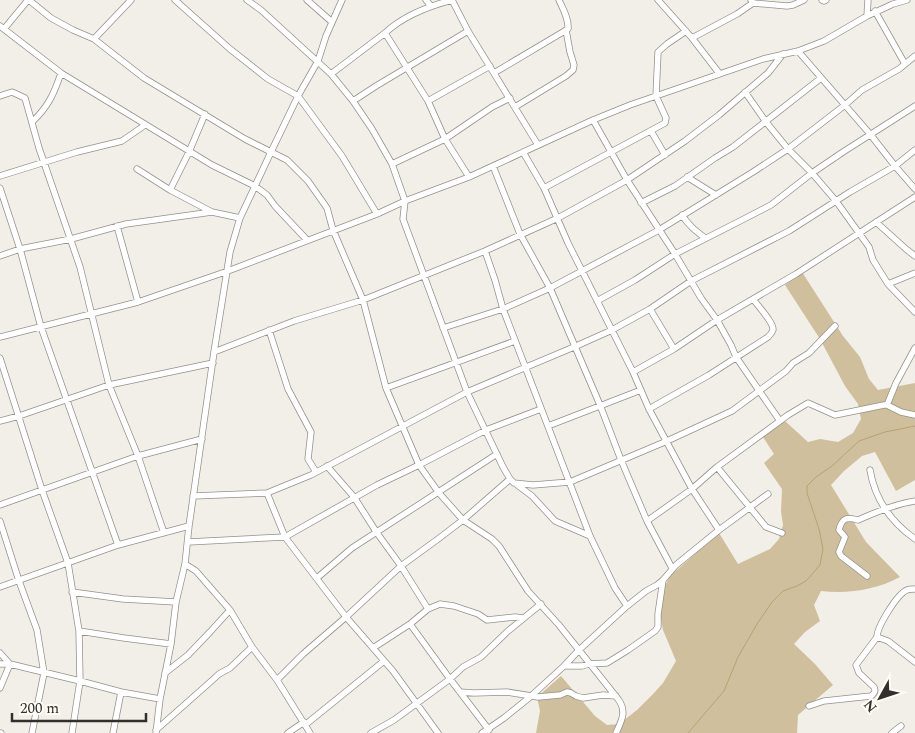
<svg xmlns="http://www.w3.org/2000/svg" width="915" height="733" viewBox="0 0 915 733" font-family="Spectral,serif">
<rect width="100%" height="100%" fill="#f2efe8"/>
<path fill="#cfbf9c" d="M802,272L843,336L860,357L869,379L878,390L915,383V480L896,491L875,452L862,456L844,471L831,485L866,542L900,577C876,590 848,594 821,591L814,605L820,621L805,632L794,644L815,664L833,685L798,715L797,733H536L540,711L537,697L561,676L595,716L607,725L619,724L637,710L654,693L663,683L676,661L663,630L660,614L662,592L670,576L719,533L738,564L770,549L779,539L783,525L781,511L782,489L764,463L774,454L763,437L785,421L808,442L820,439L838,442L853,433L861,419L858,404L845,386L820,339L785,285Z"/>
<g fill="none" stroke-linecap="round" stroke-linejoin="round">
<path stroke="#b8a270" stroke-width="1" d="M688,733L724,691L738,657L757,624L772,602L783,591L797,586L806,581L820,565L823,549L819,529L807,493V486L816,477L832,466L859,441L885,432L915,426"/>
<defs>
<path id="minor" d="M29,0L51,18L73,30L94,39L144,78L245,139L287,160L308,181L327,208L333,230L363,300L386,388L419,465L439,493L463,520L492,539L499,546L528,591L559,625L618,699C627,711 622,720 616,733
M175,0L230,49L268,79L298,96L342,156L377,214
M247,0L261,10L331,74L353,101L372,129L392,164L405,201L403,219L467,392L503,467L510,479L514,483L533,485L570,482L667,441L732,411L786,371L793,363L809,353L835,326
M307,0L332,22
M426,0L431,6
M452,0C429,6 402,17 385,33L428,101L445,139L469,177
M452,0L468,31L538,145
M658,0L692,38L719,73
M822,0L824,1L826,0
M753,3L787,6L793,5L804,0
M875,11L905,64
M867,16L868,0
M0,26L61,73L212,165L255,186L267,195L275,206L307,240
M4,29L28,0
M692,38L737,14L753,3L751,0
M94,39L131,0
M798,51L870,134L895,166L915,189
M494,73L568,29C569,19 563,9 559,0
M331,74L385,33
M745,92L766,122L788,149L812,173L836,201L869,247L873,260L888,284L915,312
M0,96L12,92L25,98L39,148L80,267L109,385L138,456L164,533
M353,101L376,86L468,31
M428,101L490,66
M515,107L566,76L573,70L574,65L570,52L566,30
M593,120L627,180L675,254L701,298L717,320L731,345L736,357L780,421
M32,122C48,107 54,94 61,73
M651,131L665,155
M523,152L544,188L568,243L633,372L649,409L692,489L719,530
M392,164L445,139L492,107L510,98
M493,166L520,234L550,288L600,405L621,460L647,521L672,568
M137,169L170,190L212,212
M0,176L77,152L122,141L145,125
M687,177L716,195
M0,188L20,249L41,327L118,545L0,587
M544,188L665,123L666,118L656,96L658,52L667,44L686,31
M170,190L189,152L205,114
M641,203L675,186L715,158L733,147L821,78
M682,215C688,225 696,231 705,238
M876,222L906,249L915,256
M117,226L138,302
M485,251L495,280L503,309L590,536L615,588L627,606
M0,256L20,249L71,239L126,224L212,212L240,218
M888,284L915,273
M597,301L635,280L675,254L742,220L771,205L812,173L843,152L915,106
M650,309L674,349
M443,328L503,309L550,288L659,230L753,172L788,149L845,105L862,90L899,69L915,56
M269,330L288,389L311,432L308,459L316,472
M0,337L138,302L228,271L377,214L405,201L469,177L593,120L630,105L763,59L798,51L824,41L867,16L893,4L907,0
M214,352L294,321L363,300L485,251L558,218L627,180L685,141L719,115L768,73L783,54
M0,358L42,490L68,563L79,631L80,681L72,733
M633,372L674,349L717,320L796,274L915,197
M386,388L515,341
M887,405L896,383L915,348
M649,409L709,375L768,337C770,335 772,333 773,330C774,323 758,306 753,299
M0,421L19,416L109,385L213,363
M548,426L641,390
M327,466L354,497L377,533L401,566L428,609
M717,467L766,527L782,533
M870,470C875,500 891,522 915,539
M516,484L532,496L555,521L590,536
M267,493L285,537L346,617L393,671L438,733
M193,496L267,493L311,475L467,392L574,347L612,330L650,309L691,281L789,231L850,192L895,166L915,150
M0,505L138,456L202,439
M0,521L19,581L37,630L44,673L32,733
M647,521L692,489L717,467L788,415L808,403L835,415L884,405H887L901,412L915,415
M188,542L285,537L377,485L419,465L486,430L541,409
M118,545L189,526
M185,564L196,571L230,610L252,647L277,680L310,733
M867,576L841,556L839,552L845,537L839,530C842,517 848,517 858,520C876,512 895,504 915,501
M317,578L352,548L497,454
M72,592L123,599L176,602
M410,624L450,679L489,730
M79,631L124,638L171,644
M877,637C877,627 897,594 907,590C909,589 912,589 915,589
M373,648L410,624L428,609L440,604L454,606L478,614L487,620L515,617L523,618
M0,653L10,664L80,681L121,692L160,699
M0,664H10L0,688
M564,666H582L589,664L607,663L628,650L655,631L658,627V614L663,580
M165,673L188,655L210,632L230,610
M277,680L303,654L346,617L401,566L438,539L463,520L510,479
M460,692L474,693L507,692L538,697L560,695L567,692L571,693L576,696L583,698L603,695L616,696
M809,706L824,701L871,696C875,693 876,691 874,687L859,673L856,665L877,637L888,641L915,662
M305,725L384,661
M156,730L208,684L219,674L230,668L252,647
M0,733H1
M113,733L121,692
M156,733L160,699L171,644L176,602L185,564L189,526L214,352L230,252L240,218L271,152L298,96L318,61L326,36L342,0
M288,733L304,722
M371,733L394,720L450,679L463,667L481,657L508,631L541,604
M482,733L504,718L530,697L564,666L579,650L627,606L646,591L657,585L663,580L676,565L719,530L768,494
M892,733L901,726"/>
</defs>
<use href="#minor" stroke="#94918b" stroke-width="7"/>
<use href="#minor" stroke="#fff" stroke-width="5.5"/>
</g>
<g transform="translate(880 698) rotate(230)" stroke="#fffcf6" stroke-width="4" paint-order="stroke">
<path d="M0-4L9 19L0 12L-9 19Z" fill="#31302d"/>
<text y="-8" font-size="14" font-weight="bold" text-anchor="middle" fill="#31302d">N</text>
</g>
<path d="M12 713v8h134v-8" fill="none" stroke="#31302d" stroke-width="2.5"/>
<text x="20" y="713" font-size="15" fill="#31302d" stroke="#fffcf6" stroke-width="4" paint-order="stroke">200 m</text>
</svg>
